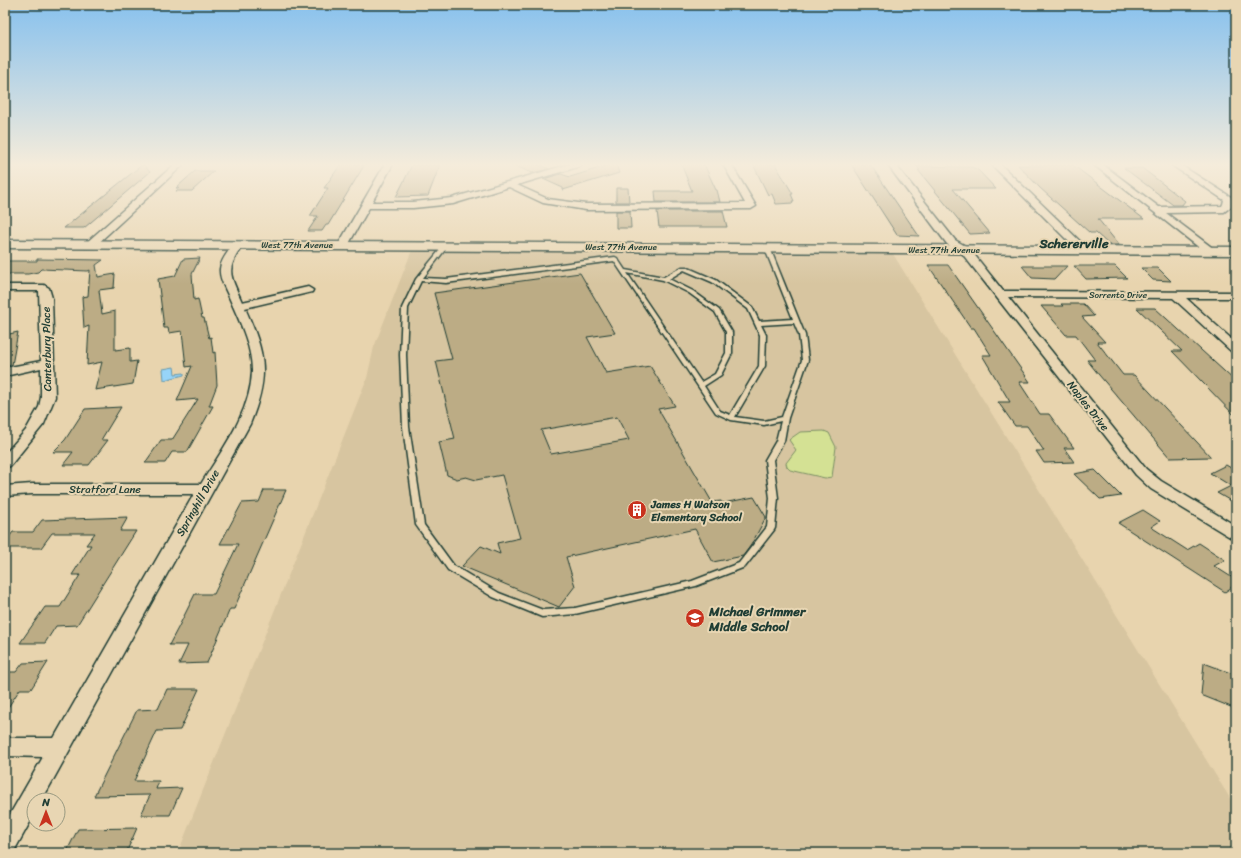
<svg xmlns="http://www.w3.org/2000/svg" width="1241" height="858" viewBox="0 0 1241 858" font-family="Sriracha,sans-serif">
<rect width="100%" height="100%" fill="#e8d4ae"/>
<filter id="ink" filterUnits="userSpaceOnUse"><feTurbulence type="fractalNoise" baseFrequency=".025" numOctaves="2"/><feDisplacementMap in="SourceGraphic" scale="8" xChannelSelector="R" yChannelSelector="G"/><feConvolveMatrix kernelMatrix="1 2 1 2 8 2 1 2 1" color-interpolation-filters="sRGB"/></filter>
<g filter="url(#ink)">
<path fill="#d7c5a0" d="M412,250L597,252L655,250H745L893,254L1236,808V853H178L367,378L374,347Z"/>
<path fill="#d4e194" stroke="#7a8f64" d="M824,431L829,433L836,447L832,477L825,478L790,470L787,467L786,463L796,450L789,440L790,439L800,432Z"/>
<path fill="#97d4f8" stroke="#6798aa" d="M174,367L175,374L184,373V375L164,380L163,369Z"/>
<path fill="#bcac85" stroke="#1f3d34" fill-rule="evenodd" d="M143,164L150,172L84,228H64Z
M341,164H365L328,225H326L322,231H308L318,216H310L328,188H324Z
M511,164H538L549,169L532,173Z
M612,164H616L619,173L563,190V188L543,179L561,174L570,177Z
M681,164H704L716,190H717L720,202H656L655,191H692Z
M753,164H775L793,194H791L794,201H792L793,203L776,204L772,194L768,195Z
M851,164H870L919,236L897,235Z
M412,165H440L428,196L396,197Z
M1018,165H1073L1144,219H1098L1119,245H1109L1096,233H1090L1040,188Z
M917,166L972,167L978,170L996,189H953L990,233L970,234L918,170H920Z
M1124,168H1142L1185,201L1182,205H1173Z
M195,171H214L192,191H176L179,188H176Z
M616,188H628L629,202H616Z
M616,211H630L631,228H616Z
M657,211H723L727,227H659Z
M200,258L192,274L194,300L198,299L202,318H204L209,338L211,337L213,353L215,352L217,385L209,406H213L187,452H172L165,463H145L161,440H172L198,399L177,401L192,366L186,367L182,331L169,333L168,328H164L158,279L175,276L183,259Z
M37,259L103,260L96,265L98,277L115,274L114,288L99,290L102,314L115,311V350L130,348V362L137,361L133,384L95,390L102,362L87,365L89,326L84,328L82,297L88,296L90,270L88,271L41,269L38,272L28,274H5V261H37Z
M928,265H948L1030,382H1019L1040,414H1049L1074,448H1064L1074,462L1044,463L1036,451H1044L1027,426H1015L998,402H1010L982,355H991L974,328H971Z
M1022,266H1067L1055,279L1032,278Z
M1074,266H1115L1127,278L1086,279Z
M1141,268H1158L1171,281L1153,280Z
M580,273L615,333L587,337L606,373L650,366L675,406L658,409L712,502L721,501L723,503L754,497L766,517L751,545L743,556L713,562L695,529L566,557L575,586L559,607L462,566L481,546L500,554L497,543L520,538L502,475L476,480L466,477L457,479L447,475L439,442L455,439L436,361L452,359L434,293ZM617,417L629,440L551,454L541,430Z
M1061,304H1083L1094,316L1082,317L1105,342H1097L1123,375H1134L1211,457L1170,458L1099,375L1087,360H1095L1076,335H1066L1041,306H1063Z
M1137,308H1155L1236,382V417L1172,351H1182Z
M18,332L12,365L5,366V335Z
M121,407L101,440H108L89,465H63L73,452H53L65,440L85,409Z
M1226,465L1236,471V504L1217,493L1231,486L1210,473Z
M1095,470L1121,496L1100,499L1074,474Z
M264,490H286L234,609H230L207,663L179,664L188,645H169L178,628L195,594H214L238,544H220L242,503L259,502Z
M1143,510L1160,521L1151,527L1187,550L1199,543L1225,560L1214,566L1236,580V584L1225,592L1118,523Z
M128,517L120,531H136L77,625L56,626L45,643H20L45,607H60L80,575H72L91,545H86L95,533H52L41,548H5V542L13,532H33L42,520Z
M48,662L31,689H20L5,712V672H16L23,663Z
M1204,663L1236,675V709L1201,695Z
M167,689H199L180,730L157,731L134,781H159L156,789L182,788L170,815H141L150,795L94,796L137,710L158,709Z
M137,828L126,853H66L78,829Z"/>
<g fill="none" stroke-linecap="round" stroke-linejoin="round">
<defs>
<path id="lane" d="M444,245L448,246L423,278L446,279L615,257L617,258L625,270L664,277L682,267H686L716,280L752,307L759,321L793,319L765,249L770,248L805,335L808,360L788,418L784,441L773,460L778,498L775,528L774,530L745,567L696,586L575,614L542,617L493,597L448,570L416,525L403,427L400,355L402,308L416,279ZM614,261L716,413L731,420L764,425L781,421L776,441L765,460L770,498L767,527L739,563L692,581L575,608L543,610L499,593L454,566L424,525L409,427L406,355L408,308L421,281L446,283ZM684,270L712,282L748,309L760,335L759,366L730,415L720,411L704,386L721,375L732,353V332L719,310L693,291L669,279ZM627,273L663,280L689,293L715,312L726,332V353L715,374L701,382ZM794,323L799,335L802,360L782,417L764,421L735,417L765,366L766,335L761,325Z"/>
<path id="street" d="M175,164H184L95,246H87L86,244L87,242Z
M385,164H393L372,202H413L452,198L570,164H582L581,166L517,185L548,199L586,204L745,203L723,164H731L756,206L751,209L586,210L543,203L509,187L453,204L413,208H369L347,247H339L338,245Z
M887,164H895L955,240L969,248L1003,291L1236,292V298H1186L1236,343V353L1232,352L1173,298L1008,297L1146,469L1161,481L1236,526V539L1230,537L1151,489L1136,475L961,252L947,244Z
M991,164H1000L1087,248L1088,250L1087,252H1079Z
M1093,164H1102L1159,207L1222,206L1223,204L1224,200L1170,164H1179L1231,197L1233,205L1224,212L1166,213L1214,249L1215,251L1214,253H1206Z
M238,242L243,245C225,271 230,274 242,302L308,287L313,290L312,292L245,308C266,355 270,375 250,424L42,800H34V815L13,853H5V823L43,757L5,756V738H54L194,494H32L5,496V486L32,484H201C222,450 251,412 252,371C252,345 238,318 228,295C225,288 219,278 220,269C221,259 229,251 234,243Z
M5,285H44L49,288L52,298L55,397L44,424L10,466L5,468V454L26,430L39,407L41,397V368L5,376V368L41,361L39,291H5Z"/>
<path id="secondary" d="M5,240L1236,247V255L5,248Z"/>
</defs>
<use href="#lane" stroke="#1f3d34" stroke-width="3"/>
<use href="#street" stroke="#1f3d34" stroke-width="3"/>
<use href="#secondary" stroke="#1f3d34" stroke-width="3"/>
<use href="#lane" fill="#e8d6b3" fill-rule="evenodd"/>
<use href="#street" fill="#e8d6b3" fill-rule="evenodd"/>
<use href="#secondary" fill="#e8d6b3" fill-rule="evenodd"/>
</g>
</g>
<linearGradient id="sky" x2="0" y2="1"><stop stop-color="#87c1ee"/><stop offset="0.58" stop-color="#f5ecdb"/><stop offset="1" stop-color="#f5ecdb" stop-opacity="0"/></linearGradient>
<rect width="1241" height="284" fill="url(#sky)"/>
<defs>
<symbol id="building-disc" viewBox="-11 -11 22 22"><circle r="9.5" fill="#c8321e" stroke="#e8d6b3"/><path d="M-4-6H4V6H1V3H-1V6H-4ZM-2.5-4.3h1.7v1.8h-1.7ZM.8-4.3h1.7v1.8H.8ZM-2.5-1h1.7V.8h-1.7ZM.8-1h1.7V.8H.8Z" fill="#fff"/></symbol>
<symbol id="school-disc" viewBox="-11 -11 22 22"><circle r="9.5" fill="#c8321e" stroke="#e8d6b3"/><path d="M0-5L7-2L0 1L-7-2ZM-4 1L0 2.5L4 1V4Q0 6-4 4Z" fill="#fff"/></symbol>
</defs>
<g fill-rule="evenodd">
<use href="#building-disc" x="626" y="499" width="22" height="22"/>
<use href="#school-disc" x="684" y="607" width="22" height="22"/>
</g>
<g text-anchor="middle" dominant-baseline="central" stroke-width="4" stroke-linejoin="round" paint-order="stroke">
<g font-size="9" fill="#1f3d34" stroke="#e8d6b3">
<text x="297" y="245">West 77th Avenue</text>
<text x="621" y="247">West 77th Avenue</text>
<text x="944" y="250">West 77th Avenue</text>
<text x="1118" y="295">Sorrento Drive</text>
</g>
<g font-size="11" fill="#1f3d34" stroke="#e8d6b3">
<text transform="translate(47 349) rotate(-91)">Canterbury Place</text>
<text transform="translate(1088 406) rotate(52)">Naples Drive</text>
<text x="105" y="489">Stratford Lane</text>
<text transform="translate(198 503) rotate(-60)">Springhill Drive</text>
</g>
<g font-size="11" font-weight="bold" fill="#1f3d34" stroke="#e8d6b3" text-anchor="start">
<text x="651" y="504">James H Watson<tspan x="651" dy="13">Elementary School</tspan></text>
</g>
<g font-size="13" font-weight="bold" fill="#1f3d34" stroke="#e8d6b3">
<text x="1074" y="243">Schererville</text>
</g>
<g font-size="13" font-weight="bold" fill="#1f3d34" stroke="#e8d6b3" text-anchor="start">
<text x="709" y="611">Michael Grimmer<tspan x="709" dy="15">Middle School</tspan></text>
</g>
</g>
<rect width="1241" height="858" fill="none" stroke="#e8d6b3" stroke-width="20"/>
<rect x="10" y="10" width="1221" height="838" fill="none" stroke="#1f3d34" stroke-width="1.5" filter="url(#ink)"/>
<g transform="translate(46 812)"><circle r="19" fill="#e8d6b3" stroke="#989980"/>
<path d="M0-3L7 15L0 10L-7 15Z" fill="#c8321e"/>
<text y="-6" font-size="11" font-weight="bold" text-anchor="middle" fill="#1f3d34">N</text>
</g>
</svg>
